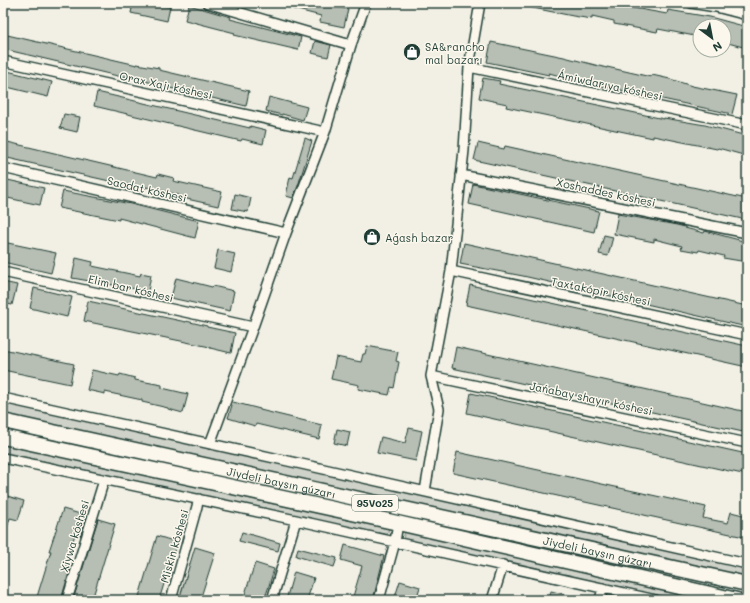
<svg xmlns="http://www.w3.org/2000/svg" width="750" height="603" viewBox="0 0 750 603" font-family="Mali,sans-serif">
<rect width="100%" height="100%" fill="#f2f0e5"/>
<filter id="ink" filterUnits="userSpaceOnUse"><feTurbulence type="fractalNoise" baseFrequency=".025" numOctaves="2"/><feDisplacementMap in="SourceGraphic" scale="8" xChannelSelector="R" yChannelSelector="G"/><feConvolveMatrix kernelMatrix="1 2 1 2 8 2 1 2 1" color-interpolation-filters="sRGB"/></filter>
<g filter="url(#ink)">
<path fill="#cfd2c8" stroke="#77887e" d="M3,402L747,568V578L3,415Z
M3,444L98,464L264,502L389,528L387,535L3,452Z
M405,531L535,560L707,600H680L403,539Z"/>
<path fill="#b7beb3" stroke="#1f3d34" d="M133,3H153L170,7L167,21L131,13Z
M282,3H320L348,9L344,27L320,22L321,16L282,6Z
M523,3H606L667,14L668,10L710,17L747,27V48L724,42V26H700V37L658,29L657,32L614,24V21L592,16V19L573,16L523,6Z
M189,5L231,17L230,19L301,37L298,50L234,35L235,33L185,20Z
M3,34L137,65V64L159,68V70L249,91L246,106L157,85V84L123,76L122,77L3,49Z
M315,41L331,45L328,57L312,53Z
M491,42L564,57L607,68V67L651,77L652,75L670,79L692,86L737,95L732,114L602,86V87L549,73V75L487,62Z
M3,70L52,82L48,97L3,86Z
M483,78L500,81L499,84L664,119V118L705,125L747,136V156L718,148L717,149L653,136V138L506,107L507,104L479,98Z
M97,92L250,128V126L266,130L263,144L242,139L241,141L94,106Z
M269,97L307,107L303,120L282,114V115L266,111Z
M64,114L80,117L77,132L60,128Z
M305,138L312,141L298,186L293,198L286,196L290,177L293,178Z
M3,141L157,177L158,174L174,178L173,181L222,192L218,206L178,197L179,195L146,187L145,189L3,157Z
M478,143L504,149L505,146L747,199V220L474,160Z
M3,179L44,188L40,205L3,197Z
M473,184L599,211L594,232L469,204Z
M63,191L131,204L199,221L195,238L119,218V220L59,208Z
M235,194L251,198L248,212L232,209Z
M618,214L677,225L685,227V228L704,233L705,231L747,242V262L723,258L724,256L699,250L698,252L681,249L682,246L654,239V242L614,234Z
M604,235L613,237L608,256L599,254Z
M3,242L56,253L51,273L3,262Z
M464,243L747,306V327L523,276L460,264Z
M218,250L235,254L231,272L214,268Z
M76,258L93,262L92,266L140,276L141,273L151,275L148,291L72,278Z
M176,278L212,287L213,286L234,291L230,311L171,298Z
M3,282L17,285L12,305L3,303Z
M470,285L747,346V367L466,305Z
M34,288L72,297L67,317L30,308Z
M88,301L186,322V321L207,326V327L235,333L231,353L210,348V347L84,321Z
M367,346L398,352L396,361L399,362L394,388L391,387L389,395L358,389L359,385L331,379L336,357L361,362L363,354H365Z
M456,347L747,412L743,432L452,368Z
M3,349L74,364L70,384L3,370Z
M92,370L119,376L120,374L135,378V380L162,385V388L188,394L183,413L168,409V408L142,402V400L105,392V394L87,390Z
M471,393L747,454V475L467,413Z
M233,402L260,409V410L322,425L319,439L256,424L255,426L228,418Z
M409,428L422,431L416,461L377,453L381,437L405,443Z
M337,429L350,432L347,446L334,443Z
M457,452L706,507L703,518L728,523L731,512L747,516V524L744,537L453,473Z
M4,495L24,501L18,520L10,518L5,535L3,534V499Z
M63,509L87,516L80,536L75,534L66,565L71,566L61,600H36L51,551H49Z
M98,519L115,524L92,600H73Z
M242,532L280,543L278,551L239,541Z
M157,536L177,542L159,600H138Z
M345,545L384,556L373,600H352L362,566L341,560Z
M195,547L215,553L200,600H179Z
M298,548L337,558L334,567L296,556Z
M255,563L274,569L268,589L264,600H243Z
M294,572L314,578L307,600H286Z
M400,581L420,587L416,600H394Z
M551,591L576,597L575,600H549Z"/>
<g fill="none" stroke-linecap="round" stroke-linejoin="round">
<defs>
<path id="street" d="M207,3L351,45
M691,3L716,7L747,15
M3,61L325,132
M469,67L747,125
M3,168L286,233
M461,175L747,233
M451,271L747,335
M3,272L253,327
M431,376L747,443
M3,398L288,461L747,564
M210,444L253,327L286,233L325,132L351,45L366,3
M3,458L296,520L656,600
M425,491L439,409L431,376L451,271L464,150L469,67L480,3
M67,600L104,480
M171,600L199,499
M272,600L296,520
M379,600L395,542L398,523
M492,600L503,565
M600,600L603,588"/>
<g id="primary">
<path id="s1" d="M3,421L747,584"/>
<path d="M3,437L398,523L737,600"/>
</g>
</defs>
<use href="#street" stroke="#1f3d34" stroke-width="12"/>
<use href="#primary" stroke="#1f3d34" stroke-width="17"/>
<use href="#street" stroke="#fbf7ec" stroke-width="9"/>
<use href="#primary" stroke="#fbf7ec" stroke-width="14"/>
</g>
</g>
<defs>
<symbol id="shop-disc" viewBox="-11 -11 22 22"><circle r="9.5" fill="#1f3d34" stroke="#fbf7ec"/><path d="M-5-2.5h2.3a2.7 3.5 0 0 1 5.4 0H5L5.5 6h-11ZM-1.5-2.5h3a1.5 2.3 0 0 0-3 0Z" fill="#fff"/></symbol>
</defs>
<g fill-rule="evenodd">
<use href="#shop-disc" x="402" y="42" width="20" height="20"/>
<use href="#shop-disc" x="362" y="227" width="20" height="20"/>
</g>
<g text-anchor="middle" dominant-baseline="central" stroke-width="3" stroke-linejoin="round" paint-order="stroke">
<rect fill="#fbf7ec" stroke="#61756b" stroke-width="1" x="352" y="495" width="46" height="16" rx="3"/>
<g font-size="10" font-weight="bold" fill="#1f3d34">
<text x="375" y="503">95V025</text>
</g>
<g font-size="11" fill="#1f3d34" stroke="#fbf7ec" text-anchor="start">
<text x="425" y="46">SA&amp;rancho<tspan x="425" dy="13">mal bazarı</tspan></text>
<text x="385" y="237">Aǵash bazar</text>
</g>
<g font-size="11" fill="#1f3d34" stroke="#fbf7ec">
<text transform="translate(166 85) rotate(12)">Orax Xajı kóshesi</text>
<text transform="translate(610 85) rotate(12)">Ámiwdarıya kóshesi</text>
<text transform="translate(147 189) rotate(13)">Saodat kóshesi</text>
<text transform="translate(606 192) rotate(12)">Xoshaddes kóshesi</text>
<text transform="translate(131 288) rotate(13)">Elim bar kóshesi</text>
<text transform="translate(601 291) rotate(12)">Taxtakópir kóshesi</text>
<text transform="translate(591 398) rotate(12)">Jańabay shayır kóshesi</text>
<text stroke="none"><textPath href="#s1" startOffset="285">Jiydeli baysın gúzarı</textPath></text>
<text transform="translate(74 536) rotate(-73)">Xiywa kóshesi</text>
<text transform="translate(174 546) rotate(-74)">Miskin kóshesi</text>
<text stroke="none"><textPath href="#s1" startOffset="609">Jiydeli baysın gúzarı</textPath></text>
</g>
</g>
<rect width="750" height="603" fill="none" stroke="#fbf7ec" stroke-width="16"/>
<rect x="8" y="8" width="734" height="587" fill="none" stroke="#1f3d34" stroke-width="1.5" filter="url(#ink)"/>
<g transform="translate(712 38) rotate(148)"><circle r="19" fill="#fbf7ec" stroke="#a3ada2"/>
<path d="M0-3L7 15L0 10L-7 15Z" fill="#1f3d34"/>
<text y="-6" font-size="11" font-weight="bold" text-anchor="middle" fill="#1f3d34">N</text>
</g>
</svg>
